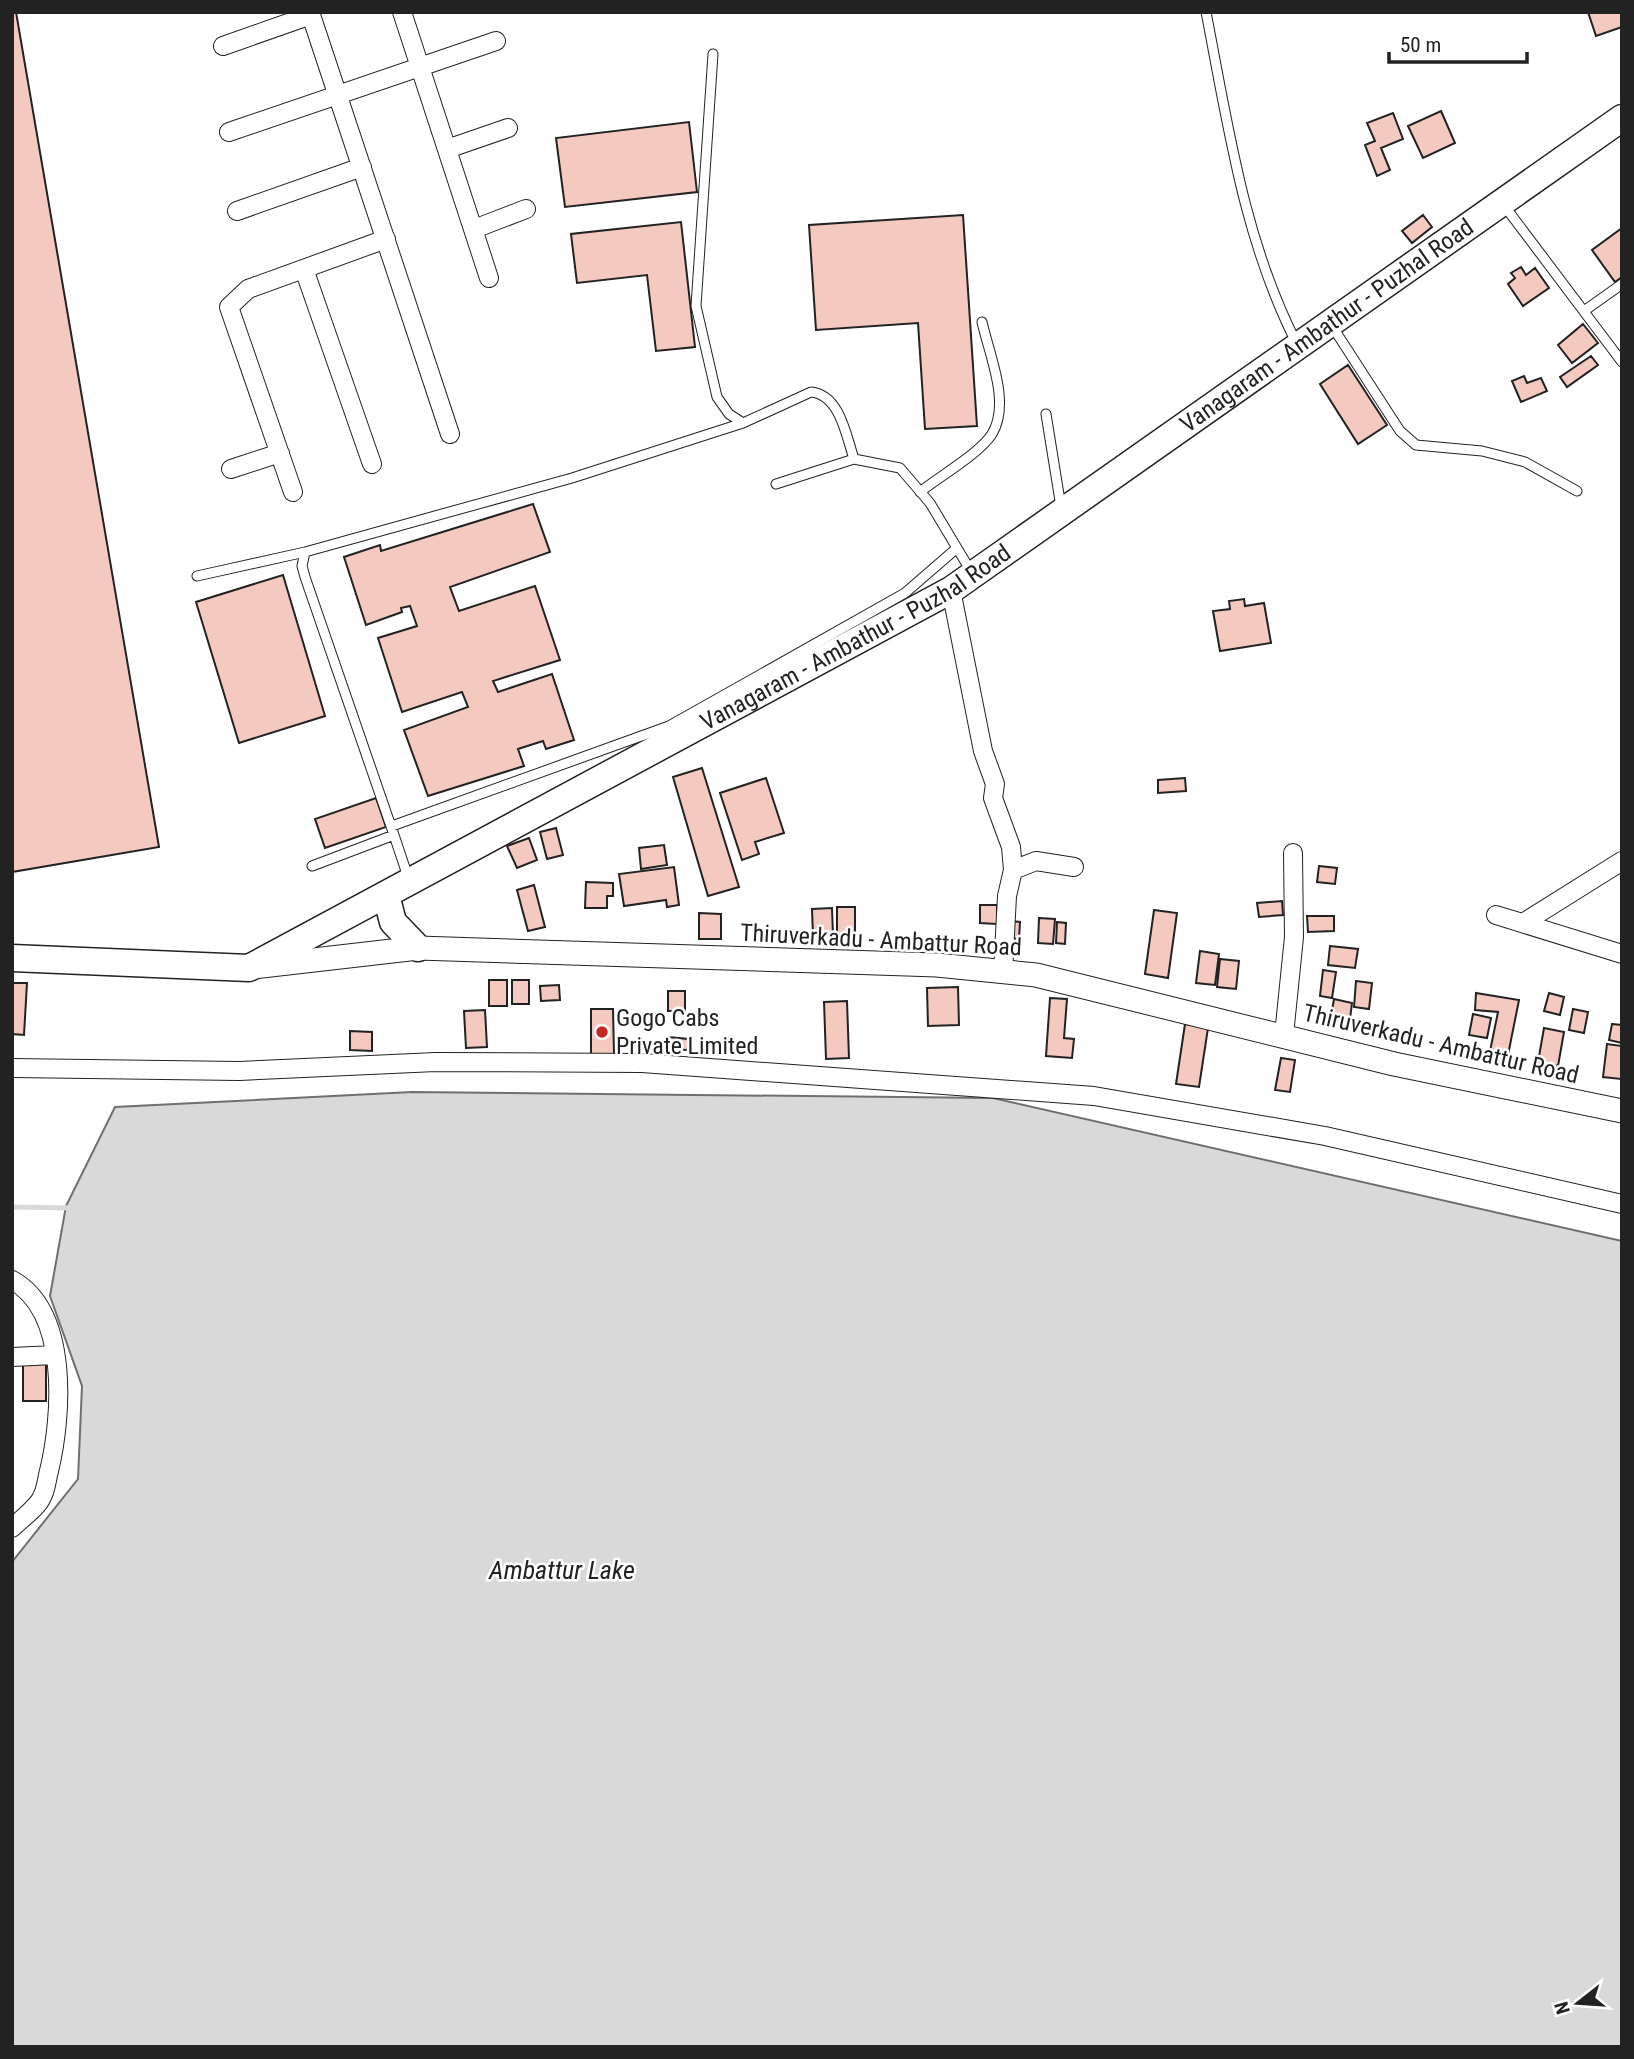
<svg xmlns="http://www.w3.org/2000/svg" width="1634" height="2059" viewBox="0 0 1634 2059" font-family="'Roboto Condensed',sans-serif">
<rect width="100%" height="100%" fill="#fff"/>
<path fill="#d9d9d9" stroke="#6f6f6f" stroke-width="2" d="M412,1092L993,1098L1622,1241V2047H12V1562L78,1479L82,1386L50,1296L66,1206L115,1107Z"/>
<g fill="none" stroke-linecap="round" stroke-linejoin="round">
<path stroke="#d9d9d9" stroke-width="5" d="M12,1207L72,1208"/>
</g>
<path fill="#f3c9c0" stroke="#222" stroke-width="2" d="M12,12H16L159,847L12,872Z
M1588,12H1622V27L1596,36Z
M1441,111L1455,143L1423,158L1408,126Z
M1393,113L1403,139L1381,148L1390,170L1377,176L1365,145L1375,141L1367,123Z
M689,122L697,192L565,207L556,138Z
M963,215L977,426L925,429L918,323L816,330L809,225Z
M1423,215L1432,227L1412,243L1402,231Z
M681,222L695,347L656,351L647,275L577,283L571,234Z
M1622,228V277L1615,282L1592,250Z
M1521,267L1526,275L1535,268L1549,288L1523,306L1508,284L1515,278L1511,273Z
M1583,324L1598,343L1572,363L1558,345Z
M1591,356L1598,365L1567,387L1560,377Z
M1348,365L1387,425L1358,444L1320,384Z
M1524,376L1527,383L1541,378L1547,391L1521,402L1512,381Z
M533,504L550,552L450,587L459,611L535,586L560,660L493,681L498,692L552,674L574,740L546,749L543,741L518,749L524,766L428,796L404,730L468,707L462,692L402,712L378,638L417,626L410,606L401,608L402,612L366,625L344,557L380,545L381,551Z
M283,575L325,716L239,743L196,602Z
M1244,599L1245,606L1264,603L1271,643L1220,651L1213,611L1230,609L1229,601Z
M702,768L739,887L708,896L673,777Z
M766,778L784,833L755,842L759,854L742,860L720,793Z
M1185,778L1186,791L1158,793V780Z
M376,798L386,827L325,848L315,819Z
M556,828L563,855L547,859L540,832Z
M529,838L537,860L517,868L507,846Z
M664,845L667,865L641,869L639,848Z
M1319,866L1337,868L1335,884L1317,882Z
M674,867L679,905L667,907L666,900L624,906L619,874Z
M586,882L613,883V896H607V908H585Z
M534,885L545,927L528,931L517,890Z
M1282,901L1283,915L1259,917L1257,903Z
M980,905H997V924L980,923Z
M837,907H855V937H837Z
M832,908L833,935L813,936L812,909Z
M1154,910L1177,913L1168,978L1145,974Z
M699,913L721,914V939H699Z
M1307,916H1334V931L1308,932Z
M1039,918L1055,919L1053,944L1038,943Z
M1011,921L1020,922L1019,939L1010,938Z
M1057,922L1066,923L1065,944L1056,943Z
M1330,946L1358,949L1355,968L1328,965Z
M1200,951L1219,954L1215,985L1196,983Z
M1220,959L1239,961L1236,989L1217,987Z
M1323,970L1336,972L1332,998L1320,996Z
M489,980H507V1006H489Z
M512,980H529V1004H512Z
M1356,981L1372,983L1369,1009L1354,1007Z
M12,983H27L24,1035L12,1034Z
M559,985L560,1000L541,1001L540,986Z
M958,987L959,1025L928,1026L927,988Z
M668,991H685V1011H668Z
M1476,993L1519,1000L1507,1060L1489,1056L1498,1012L1475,1010Z
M1549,993L1564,997L1560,1015L1544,1011Z
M1050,998L1067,999L1064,1038L1074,1039L1072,1058L1046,1056Z
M1334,999L1352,1003L1350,1019L1331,1016Z
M847,1001L849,1058L826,1059L824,1002Z
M591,1009H613L614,1054L591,1055Z
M1573,1009L1588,1012L1584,1033L1569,1030Z
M485,1010L487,1047L466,1048L464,1011Z
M1473,1014L1491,1018L1487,1038L1469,1035Z
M1185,1024L1208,1028L1199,1087L1176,1084Z
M1612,1024L1622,1025V1043L1609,1040Z
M1544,1028L1564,1032L1558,1066L1538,1062Z
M350,1031L372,1032V1051L350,1050Z
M668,1037L688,1039V1050L668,1049Z
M1607,1044L1622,1046L1621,1079L1603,1077Z
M1281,1058L1295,1060L1290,1092L1275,1090Z
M23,1364H46V1401H23Z"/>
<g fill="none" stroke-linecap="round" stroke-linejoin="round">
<defs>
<path id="lane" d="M1206,12C1228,125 1244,241 1297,344
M713,54L696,306L717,397L729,414L743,423L811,392C840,395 846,435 854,459
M1503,204L1622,362
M1584,311L1622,284
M1332,326L1400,431L1416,445L1482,451L1525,462L1577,491
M1046,414L1061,507
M776,484L854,459L900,468L930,503L972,573
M920,492C940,476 979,454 992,434C1011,403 989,354 982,322
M305,552L572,478L743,423
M197,576L305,552L302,566L305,577L394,835L312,866
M392,826L669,726L905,593L957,548
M394,835L408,877"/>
<path id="street" d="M310,12L450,434
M402,12L489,278
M223,46L311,15
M229,132L496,41
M447,149L508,128
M237,211L362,167
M474,229L526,209
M304,269L372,464
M231,469L280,453
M293,492L229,307L248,289L386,239
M951,590L983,751L995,784L993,798L1011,847L1013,870
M1496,915L1622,954
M1523,923L1622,861
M1003,972L1007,896L1013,870L1036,861L1074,867
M1284,1035L1294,937L1293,853
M12,1068L239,1071L436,1062L642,1063L1094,1096L1325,1136L1622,1204
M12,1280C70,1312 62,1417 49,1471C47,1478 46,1490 42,1497C37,1508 21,1519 12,1528
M12,1357L55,1355"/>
<path id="secondary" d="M253,967L418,948L937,965L1036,975L1394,1064L1622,1111"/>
<g id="primary">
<path d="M386,895L393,922L418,948"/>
<path id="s1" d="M12,958L249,968L951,590L1622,118"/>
</g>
</defs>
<use href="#lane" stroke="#222" stroke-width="11"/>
<use href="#street" stroke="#222" stroke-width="20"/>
<use href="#secondary" stroke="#222" stroke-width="25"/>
<use href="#primary" stroke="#222" stroke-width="29"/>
<use href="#lane" stroke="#fff" stroke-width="9"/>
<use href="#street" stroke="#fff" stroke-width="18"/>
<use href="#secondary" stroke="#fff" stroke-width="23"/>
<use href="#primary" stroke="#fff" stroke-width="26"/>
</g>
<circle fill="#c62828" stroke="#fff" stroke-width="2.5" cx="602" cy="1032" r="7"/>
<g text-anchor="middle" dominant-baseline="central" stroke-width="5" stroke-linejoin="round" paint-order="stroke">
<g font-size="24" fill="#222" stroke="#fff">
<text stroke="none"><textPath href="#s1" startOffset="1494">Vanagaram - Ambathur - Puzhal Road</textPath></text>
<text stroke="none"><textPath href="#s1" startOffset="928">Vanagaram - Ambathur - Puzhal Road</textPath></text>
<text transform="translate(881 940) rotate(3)">Thiruverkadu - Ambattur Road</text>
<text transform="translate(1441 1044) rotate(13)">Thiruverkadu - Ambattur Road</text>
</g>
<g font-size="24" fill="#222" stroke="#fff" text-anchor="start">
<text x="616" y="1018">Gogo Cabs<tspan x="616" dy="28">Private Limited</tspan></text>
</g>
<g font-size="26" font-style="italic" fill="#222" stroke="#fff">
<text x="562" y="1570">Ambattur Lake</text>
</g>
</g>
<rect width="1634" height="2059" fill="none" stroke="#222222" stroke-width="28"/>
<g transform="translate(1578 2003) rotate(253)" stroke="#ffffff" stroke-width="5" paint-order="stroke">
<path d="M0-5L12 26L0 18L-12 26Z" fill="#222222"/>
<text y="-10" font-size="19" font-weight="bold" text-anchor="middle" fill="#222222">N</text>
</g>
<path d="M1389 52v10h138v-10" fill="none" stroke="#222222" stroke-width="3.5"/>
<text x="1400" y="52" font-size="21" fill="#222222" stroke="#ffffff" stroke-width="5" paint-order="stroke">50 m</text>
</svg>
